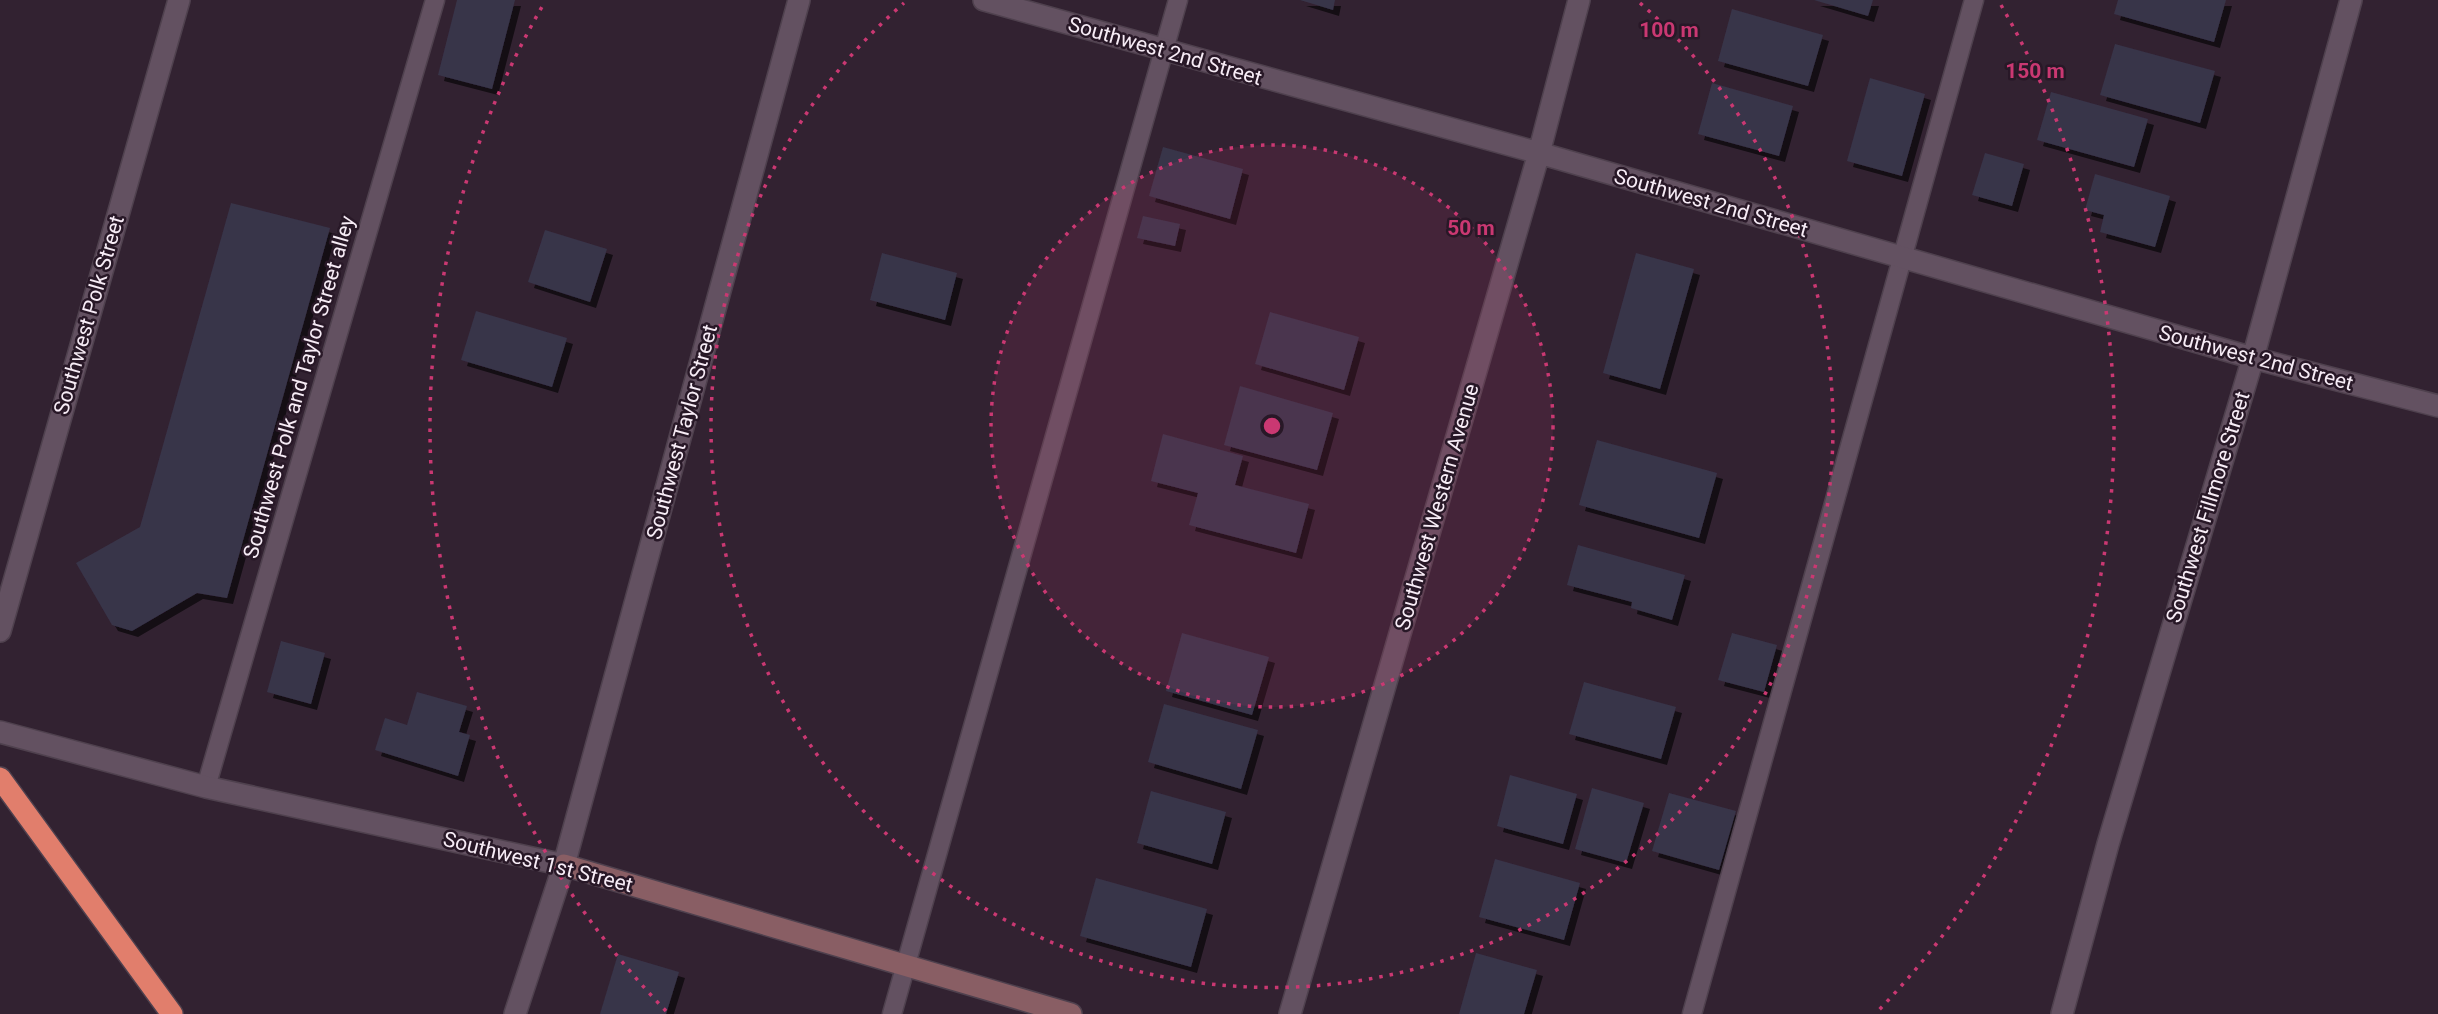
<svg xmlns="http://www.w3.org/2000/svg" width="2438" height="1014" viewBox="0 0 2438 1014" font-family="Roboto,sans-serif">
<defs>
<filter id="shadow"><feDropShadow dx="6" dy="6" stdDeviation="0" flood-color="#0009"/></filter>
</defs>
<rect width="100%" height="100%" fill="#322231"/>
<path fill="#383449" filter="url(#shadow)" d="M457,0H515L492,89L438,75Z
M1300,0H1335L1333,10Z
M1814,0H1873L1868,16Z
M2118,0H2226L2214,42L2114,14Z
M1732,9L1823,35L1808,86L1718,61Z
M2115,44L2215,71L2200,123L2100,95Z
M1870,78L1925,94L1902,176L1847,161Z
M1712,83L1793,106L1779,156L1698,134Z
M2051,92L2148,119L2134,167L2037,140Z
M1163,147L1243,169L1230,219L1149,196Z
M1985,153L2024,164L2012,206L1972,195Z
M2095,174L2170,196L2155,247L2100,232L2104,215L2085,210Z
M231,203L330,228L227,598L197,593L132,631L112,625L76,563L140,527Z
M1143,216L1180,224L1175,246L1137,238Z
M545,230L607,249L590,302L528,282Z
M882,253L957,273L945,320L870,300Z
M1636,253L1694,269L1660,389L1603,373Z
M476,311L567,338L552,387L461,360Z
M1270,312L1359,337L1344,390L1255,364Z
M1240,386L1333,413L1317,470L1224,445Z
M1163,434L1243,456L1235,485L1309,504L1296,553L1189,525L1198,493L1151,481Z
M1597,440L1717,473L1699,538L1579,505Z
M1578,545L1685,575L1672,620L1631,608L1632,602L1567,585Z
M1182,633L1269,657L1252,715L1166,691Z
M1732,633L1777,645L1764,692L1718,680Z
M281,641L325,653L311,704L267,692Z
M1584,682L1676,707L1661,759L1569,734Z
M417,692L467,706L459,732L470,735L458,776L375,750L385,718L407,725Z
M1164,704L1258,730L1241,789L1148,762Z
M1510,775L1577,794L1563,844L1497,826Z
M1592,788L1644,803L1626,863L1575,849Z
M1151,791L1226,812L1212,864L1137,843Z
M1669,793L1736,811L1719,870L1652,851Z
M1495,859L1580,883L1564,940L1479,917Z
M1096,878L1207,909L1191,967L1080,936Z
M1476,953L1537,970L1524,1014H1459Z
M618,954L679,972L666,1014H600Z"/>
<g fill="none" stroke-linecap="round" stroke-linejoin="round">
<defs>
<path id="lane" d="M206,787L435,0
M892,1014L1178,0
M1692,1014L1974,0"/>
<path id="street" d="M984,0L1539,153L2253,358L2438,406
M0,631L179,0
M0,732L206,787L564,865
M515,1014L564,865L799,0
M1290,1014L1539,153L1579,0
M2062,1014L2108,844L2253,358L2351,0"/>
<path id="secondary" d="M564,865L1071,1014"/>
<path id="highway" d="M0,778L172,1014"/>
</defs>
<use href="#lane" stroke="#4f414e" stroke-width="21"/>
<use href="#street" stroke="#4f414e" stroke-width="24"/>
<use href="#secondary" stroke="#4f414e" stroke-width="24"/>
<use href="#highway" stroke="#4f414e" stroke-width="24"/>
<use href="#lane" stroke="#635161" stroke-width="18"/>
<use href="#street" stroke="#635161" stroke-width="21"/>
<use href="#secondary" stroke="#895e64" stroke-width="21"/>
<use href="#highway" stroke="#e17e6c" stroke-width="21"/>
</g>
<circle cx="1272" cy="426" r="281" fill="#ca3872" fill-opacity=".12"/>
<g fill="none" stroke="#ca3872" stroke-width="3.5" stroke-dasharray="3.5 7">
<circle cx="1272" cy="426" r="281"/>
<path d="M1640 3A561 561 0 1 1 904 3"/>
<path d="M666 1011A842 842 0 0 1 543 5M2001 5A842 842 0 0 1 1878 1011"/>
</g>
<g text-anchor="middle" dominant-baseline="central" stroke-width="5" stroke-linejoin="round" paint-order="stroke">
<g font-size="21" fill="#f7ecf6" stroke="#281827">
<text transform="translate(1165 51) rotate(16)">Southwest 2nd Street</text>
<text transform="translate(1711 203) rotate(16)">Southwest 2nd Street</text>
<text transform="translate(89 315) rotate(-74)">Southwest Polk Street</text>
<text transform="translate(2256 358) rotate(15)">Southwest 2nd Street</text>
<text transform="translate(299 387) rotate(-74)">Southwest Polk and Taylor Street alley</text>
<text transform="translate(682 432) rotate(-75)">Southwest Taylor Street</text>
<text transform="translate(1437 507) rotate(-74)">Southwest Western Avenue</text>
<text transform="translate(2208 507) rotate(-73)">Southwest Fillmore Street</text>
<text transform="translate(538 862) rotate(14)">Southwest 1st Street</text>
</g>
</g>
<circle cx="1272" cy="426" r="10" fill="#ca3872" stroke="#281827" stroke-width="3.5"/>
<g font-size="21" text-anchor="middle" font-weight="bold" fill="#ca3872" stroke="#281827" stroke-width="5" stroke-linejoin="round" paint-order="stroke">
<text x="1669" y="37">100 m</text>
<text x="2035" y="78">150 m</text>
<text x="1471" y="235">50 m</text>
</g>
</svg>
